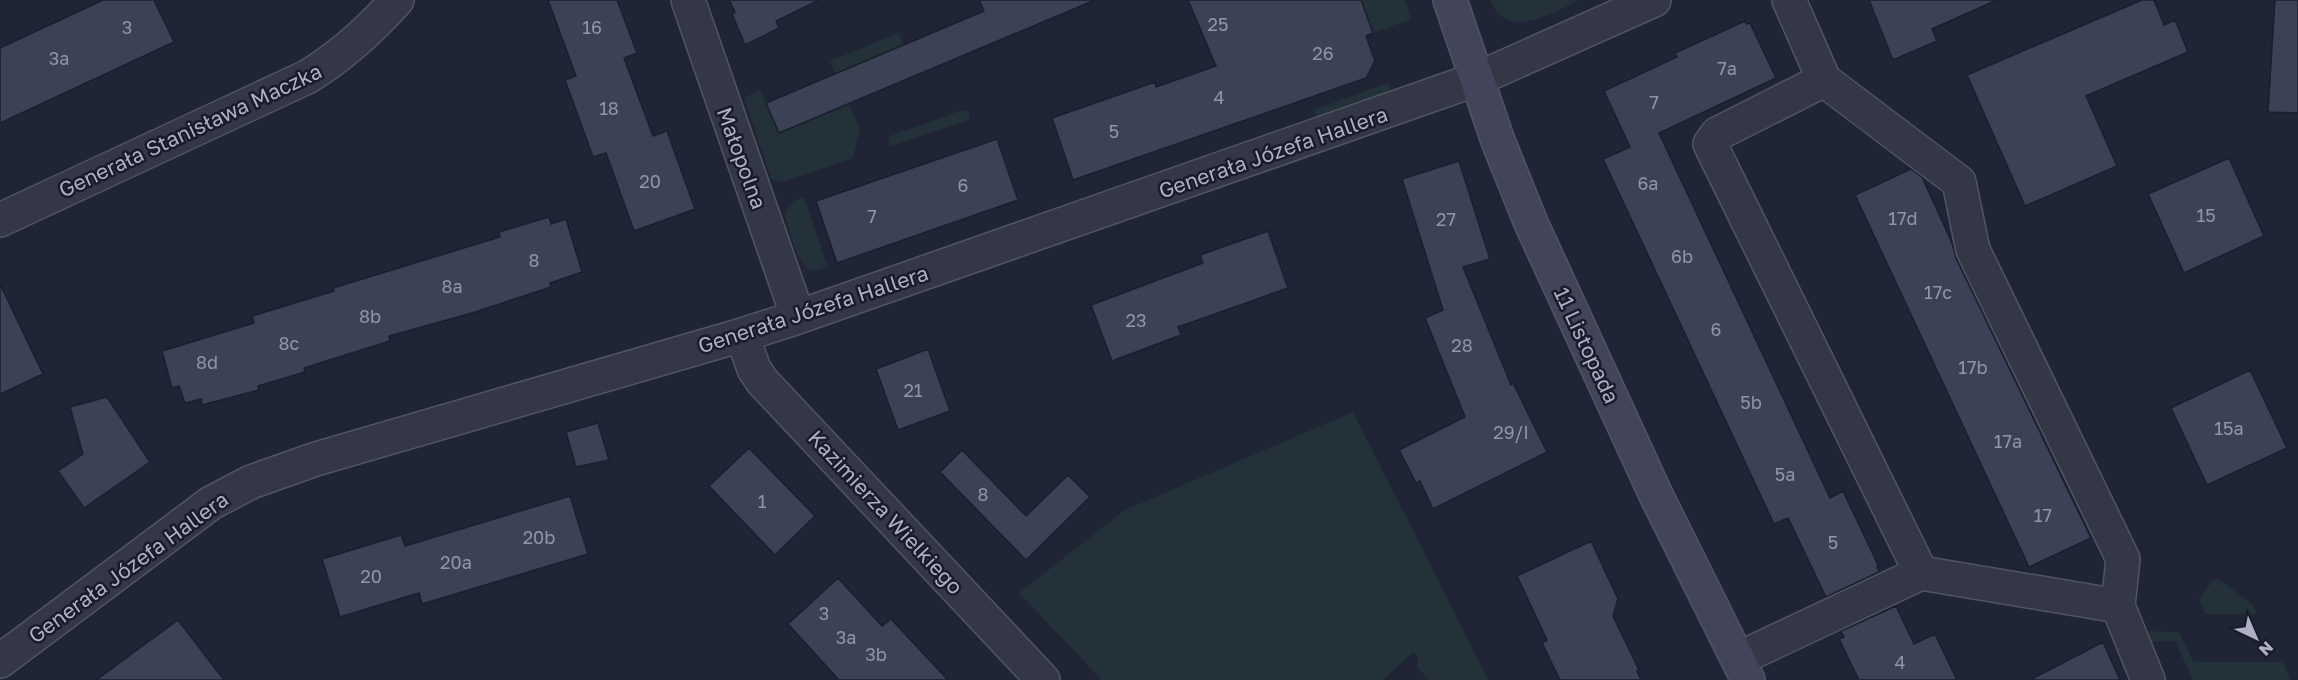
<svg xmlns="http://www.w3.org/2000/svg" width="2298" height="680" viewBox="0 0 2298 680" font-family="'Golos Text',sans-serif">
<rect width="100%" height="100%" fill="#202536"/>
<path fill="#233238" d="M1353,0H1405L1411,19L1373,33L1363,8Z
M1491,0H1580C1553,12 1506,43 1491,0Z
M899,33L903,45L835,74L830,61Z
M1388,83L1392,93L1317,119L1314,110Z
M760,90L779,133L849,103L860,129L853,158L783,182L771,179L744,98Z
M963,110L970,113L969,120L891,146L888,137Z
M804,197L827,266C823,268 817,271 813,270C797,269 789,228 785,215C787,204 794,200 804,197Z
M1353,412L1488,680H1429L1417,667L1418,656L1413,652L1383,680H1102L1019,593L1125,510Z
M2218,579L2252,604L2257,614H2205L2199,599L2213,580Z
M2139,631L2179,632L2194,662H2283L2290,680H2193L2175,641L2144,642Z"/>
<path fill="#3c4256" stroke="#1b1e2d" stroke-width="1.5" d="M103,0H154L174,42L0,123V48Z
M548,0H617L637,53L624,58L653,136L667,131L695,209L634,231L606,153L593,157L565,80L576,76Z
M729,0H819L776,21L779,28L745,45L732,14L735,12Z
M979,0H1095L779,133L766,103L984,11Z
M1188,0H1361L1373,33L1366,36L1375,61L1366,78L1073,180L1052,118L1155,82L1156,87L1216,66Z
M1869,0H1997L1932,29L1937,41L1893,60Z
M2142,0H2154L2164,25L2175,20L2188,52L2086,96L2117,166L2025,206L1967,75Z
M2275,0H2298V113L2268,112Z
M1745,21L1747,24L1750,23L1776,78L1659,133L1830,498L1843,491L1879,567H1877L1879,572L1826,597L1788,518L1774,524L1603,159L1630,147L1604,91L1677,57L1675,53Z
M997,139L1018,200L837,263L816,201Z
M2229,158L2264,236L2184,273L2148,194Z
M1459,161L1490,259L1463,267L1511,385L1513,383L1547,452L1433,509L1420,481L1416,483L1399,450L1465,417L1425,318L1443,310L1402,179Z
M1911,169L1922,177L1952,243L1956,258L2091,538L2029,567L1855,195Z
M549,217L551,224L566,219L582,272L550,283L551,287L472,313L389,336L390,341L304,368L305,372L258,386L259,390L202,405L201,399L185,403L179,386L172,388L162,351L254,323L252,316L334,291L333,288L500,237L499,232Z
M1268,231L1288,288L1178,327L1181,335L1112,361L1091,305L1203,263L1200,255Z
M0,284L43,374L0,394Z
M928,349L950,411L898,430L876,369Z
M2250,370L2287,448L2207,485L2171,408Z
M107,397L150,462L84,508L58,471L83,454L70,407Z
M598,423L609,460L576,467L566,432Z
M749,448L815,516L775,555L709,486Z
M962,450L1026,516L1068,475L1090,497L1026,560L940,472Z
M570,496L588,554L422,604L419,593L340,617L322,559L401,535L405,546Z
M1591,541L1618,599L1613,616L1639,670L1637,671L1641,680H1560L1542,643L1547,640L1517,576Z
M838,578L882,626L891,619L948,680H839L788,624Z
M1896,606L1914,644L1935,634L1957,680H1859L1839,639L1844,637L1841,631Z
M178,620L224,680H96Z
M2103,642L2120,680H2030Z"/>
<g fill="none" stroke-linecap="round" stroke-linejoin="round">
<defs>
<path id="street" d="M688,0L798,317
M1789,0L1824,80L1959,182L1973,250L2123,559L2118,606L2148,680
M1824,80L1717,134L1710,144L1921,573
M0,220L307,77C342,56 370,30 397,0
M742,335L754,369L762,381L1043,680
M1738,659L1921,573L2118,606
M0,661L211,503L251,482L316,459L742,335L798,317L1477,79L1654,0"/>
<path id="secondary" d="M1450,0L1498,141L1531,223L1656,495L1748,680"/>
</defs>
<use href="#street" stroke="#515464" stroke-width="36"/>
<use href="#secondary" stroke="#515464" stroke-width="36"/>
<use href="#street" stroke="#343746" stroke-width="33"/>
<use href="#secondary" stroke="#424559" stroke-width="33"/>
</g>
<g text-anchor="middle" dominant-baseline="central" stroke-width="5" stroke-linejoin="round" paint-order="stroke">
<g font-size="18" fill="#9295a8">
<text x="1218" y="24">25</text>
<text x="127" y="27">3</text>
<text x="592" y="27">16</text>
<text x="1323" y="53">26</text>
<text x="59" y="58">3a</text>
<text x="1727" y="68">7a</text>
<text x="1219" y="97">4</text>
<text x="1654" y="102">7</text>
<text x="609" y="108">18</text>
<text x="1114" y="131">5</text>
<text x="650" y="181">20</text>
<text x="1648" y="183">6a</text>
<text x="963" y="185">6</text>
<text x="2206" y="215">15</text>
<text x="872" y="216">7</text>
<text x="1903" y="218">17d</text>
<text x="1446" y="219">27</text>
<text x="1682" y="256">6b</text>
<text x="534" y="260">8</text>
<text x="452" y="286">8a</text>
<text x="1938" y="292">17c</text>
<text x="370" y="316">8b</text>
<text x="1136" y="320">23</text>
<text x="1716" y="329">6</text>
<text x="289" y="343">8c</text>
<text x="1462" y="345">28</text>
<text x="207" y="362">8d</text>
<text x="1973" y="367">17b</text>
<text x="913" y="390">21</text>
<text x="1751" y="402">5b</text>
<text x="2229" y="428">15a</text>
<text x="1511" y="432">29/I</text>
<text x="2008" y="441">17a</text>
<text x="1785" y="474">5a</text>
<text x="983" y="494">8</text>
<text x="762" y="501">1</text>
<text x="2043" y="515">17</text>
<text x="539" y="537">20b</text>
<text x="1833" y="542">5</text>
<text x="456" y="562">20a</text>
<text x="371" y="576">20</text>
<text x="824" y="613">3</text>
<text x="846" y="637">3a</text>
<text x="876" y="654">3b</text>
<text x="1900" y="662">4</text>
</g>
<g font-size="21" fill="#aeb1c3" stroke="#191c2b">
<text transform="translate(190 130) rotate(-25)">Generała Stanisława Maczka</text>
<text transform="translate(1273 152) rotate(-19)">Generała Józefa Hallera</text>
<text transform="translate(742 158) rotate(70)">Małopolna</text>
<text transform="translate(813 309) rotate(-18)">Generała Józefa Hallera</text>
<text transform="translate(1587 345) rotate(65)">11 Listopada</text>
<text transform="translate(886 512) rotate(47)">Kazimierza Wielkiego</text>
<text transform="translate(128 567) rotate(-36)">Generała Józefa Hallera</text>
</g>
</g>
<g transform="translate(2256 638) rotate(136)" stroke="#191c2b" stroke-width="4.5" paint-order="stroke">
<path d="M0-4.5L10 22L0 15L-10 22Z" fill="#aeb1c3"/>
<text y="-9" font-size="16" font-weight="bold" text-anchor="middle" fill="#aeb1c3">N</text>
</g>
</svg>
